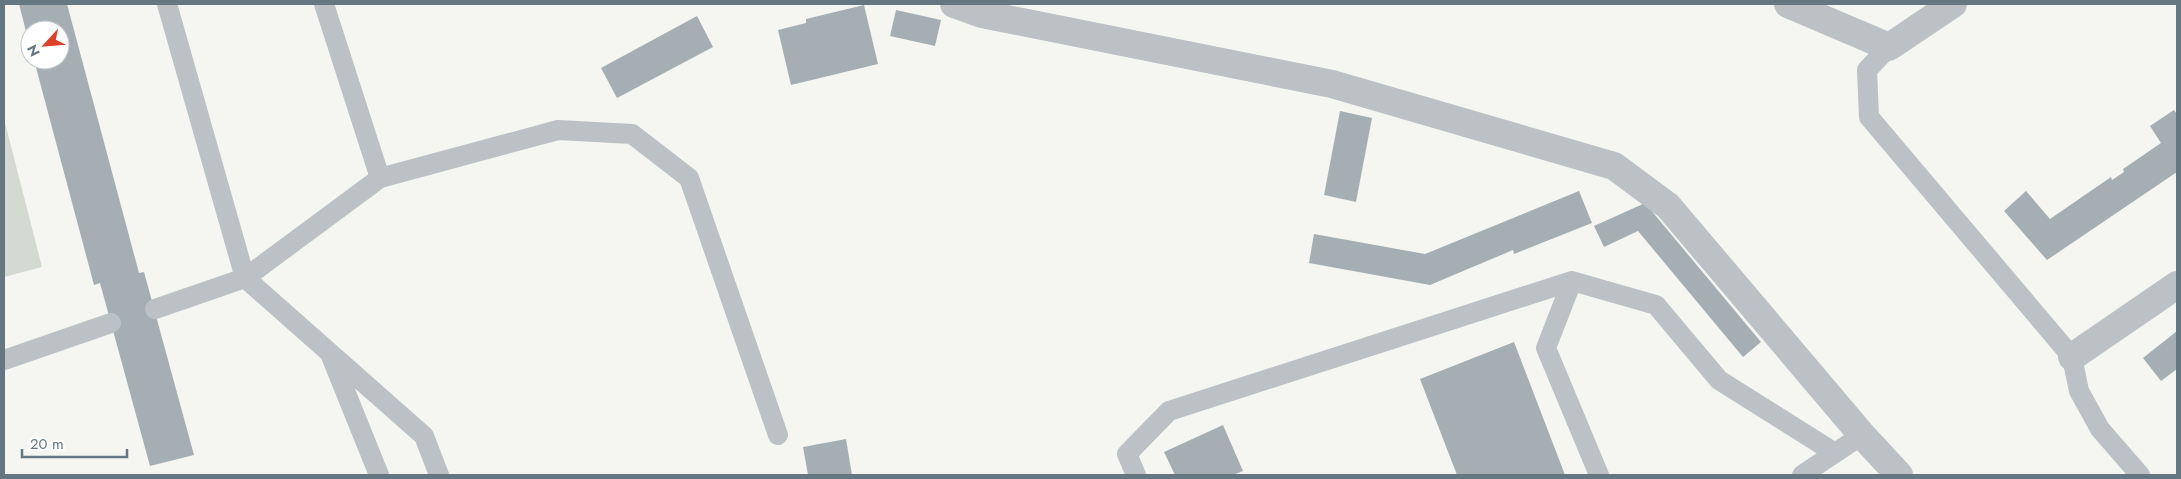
<svg xmlns="http://www.w3.org/2000/svg" width="2181" height="479" viewBox="0 0 2181 479" font-family="Jost,sans-serif">
<rect width="100%" height="100%" fill="#f5f5f2"/>
<path fill="#d5dad1" d="M4,119L42,267L4,277Z"/>
<path fill="#a5afb3" d="M19,4H67L139,273L144,272L194,455L150,466L100,283L94,285L34,60H60V30H30L29,43Z
M864,5L878,64L791,85L778,30L806,23V19Z
M896,10L941,20L935,46L890,36Z
M697,16L713,47L617,98L601,68Z
M2174,110L2177,114V172L2047,260L2004,211L2026,191L2050,219L2111,177L2112,180L2124,172L2123,169L2161,143L2150,126Z
M1340,111L1372,118L1356,202L1324,195Z
M1579,191L1592,223L1514,254L1513,250L1430,285L1309,263L1314,234L1425,254Z
M1645,203L1761,342L1743,357L1638,231L1604,247L1594,226Z
M2177,331V369L2161,381L2143,358Z
M1514,342L1565,475H1457L1420,379Z
M1223,425L1243,471L1233,475H1175L1164,452Z
M846,439L852,475H808L803,447Z"/>
<g fill="none" stroke-linecap="round" stroke-linejoin="round">
<path stroke="#bbc1c4" stroke-width="20" d="M167,4L245,278L424,436L439,475
M324,4L380,178
M1889,47L1867,70L1869,117L2072,357L2079,391L2100,429L2140,475
M1572,281L1546,348L1599,475
M155,309L245,278L380,178L558,130L632,134L689,178L778,435
M331,356L379,475
M4,360L111,323
M1136,475L1127,454L1169,411L1572,281L1656,305L1719,380L1835,453
M1802,475L1862,435"/>
<path stroke="#bbc1c4" stroke-width="28" d="M954,4L982,14L1332,84L1614,166L1668,206L1862,435L1899,475
M1788,4L1889,47L1953,4
M2072,357L2177,285"/>
</g>
<rect width="2181" height="479" fill="none" stroke="#657882" stroke-width="10"/>
<g transform="translate(45 45) rotate(244)"><circle r="24" fill="#ffffff" stroke="#c1c9cd"/>
<path d="M0-4L9 19L0 12L-9 19Z" fill="#de4029"/>
<text y="-8" font-size="14" font-weight="bold" text-anchor="middle" fill="#657882">N</text>
</g>
<path d="M22 449v8h105v-8" fill="none" stroke="#657882" stroke-width="2.5"/>
<text x="30" y="449" font-size="15" fill="#657882" stroke="#ffffff" stroke-width="4" paint-order="stroke">20 m</text>
</svg>
